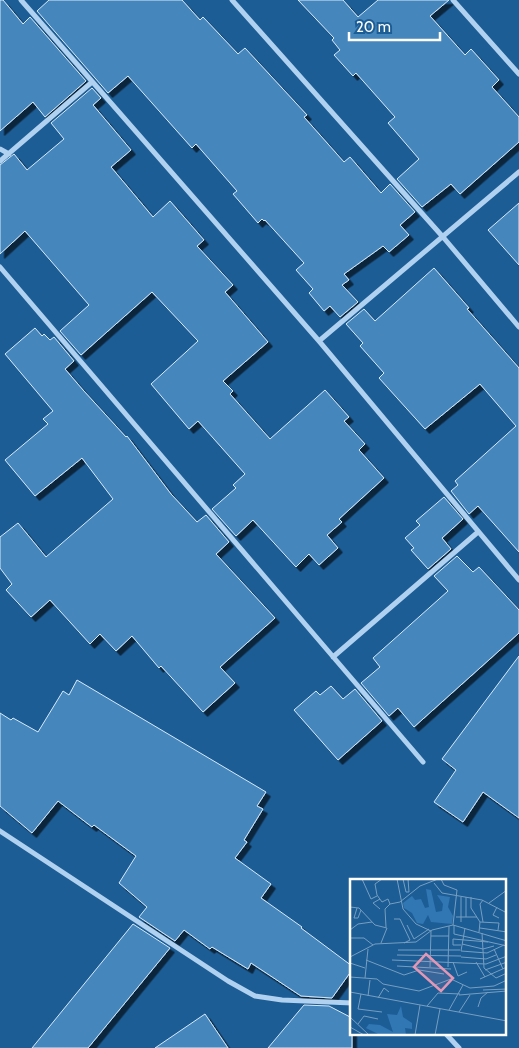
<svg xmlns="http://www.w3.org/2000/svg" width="519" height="1048" viewBox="0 0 519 1048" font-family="Cabin,sans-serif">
<defs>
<filter id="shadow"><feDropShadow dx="4.5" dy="4.5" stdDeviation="0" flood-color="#0009"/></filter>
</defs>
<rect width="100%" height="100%" fill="#1c5d96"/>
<path fill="#4486bd" stroke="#d7eafb" filter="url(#shadow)" d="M0,0H3L23,24L30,17L86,81L45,117L33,102L0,131Z
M49,0H182L200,20L203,17L238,54L245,48L307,115L304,117L344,162L350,157L381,193L390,184L415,212L400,225L409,235L389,252L383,246L344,274L349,280L342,285L358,302L340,317L330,306L324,311L309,293L313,289L296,270L304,263L265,220L264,221L262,219L258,223L233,194L237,191L196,144L192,148L128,76L108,93L37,11Z
M298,0H343L358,17L378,0H449L430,16L465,55L471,49L499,80L492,87L519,117V142L460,194L451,184L422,207L397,179L419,159L388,123L395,117L356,73L353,76L334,55L340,50L332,40L334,38Z
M92,88L101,98L93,105L131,150L111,167L153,217L170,201L204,240L197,246L233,285L225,292L268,342L223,381L233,391L230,394L270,439L325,390L349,417L344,421L365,444L359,450L384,478L339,519L342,522L327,535L338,548L319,565L309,554L296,567L253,520L236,536L212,509L236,488L233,485L245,474L198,421L189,429L151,384L198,341L152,292L81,355L60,331L89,305L25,231L0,254V165L14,154L27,170L64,139L51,123Z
M519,203V265L488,230Z
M434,268L469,308L467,309L519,368V552L478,506L469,514L451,491L458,485L455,481L516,426L480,384L425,429L379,378L384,373L360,346L363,343L346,324L364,309L375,321Z
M35,328L42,336L44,334L50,340L54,337L74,361L65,369L83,390L126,437L127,436L171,494L197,522L206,515L229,542L216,554L275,618L220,667L235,683L203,712L161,666L159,668L132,636L116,651L100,634L90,644L50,600L31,617L6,590L12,584L0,568V537L18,523L46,557L113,499L82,458L35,496L5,460L48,424L43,419L53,411L5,354Z
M444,497L463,519L442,538L451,549L428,569L411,550L414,548L405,538L420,525L416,521Z
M457,556L473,572L479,567L519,610V633L414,727L398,708L389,716L361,683L380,667L373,658L448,591L434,576Z
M519,656V818L483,792L463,822L434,802L456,770L442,759Z
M77,680L266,792L257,806L263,809L244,840L247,842L235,858L271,884L261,898L302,927L301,928L352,966V970L332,998L301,996L251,963L248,969L212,947L210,949L184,930L175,941L139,917L147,907L119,883L136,856L94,825L92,827L58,801L32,833L0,806V713L11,720L13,718L38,732L63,691L69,695Z
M331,686L343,699L355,689L382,721L338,760L294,710L316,691L320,695Z
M133,924L170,948L88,1048H32Z
M304,1005L329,1006L352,1018V1048H268Z
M205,1014L228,1048H155Z"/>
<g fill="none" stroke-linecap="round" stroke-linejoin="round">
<path stroke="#b0d2f0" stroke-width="5" d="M21,0L319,341L519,580
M232,0L443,237L519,327
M453,0L519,74
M0,149L9,154
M0,161L92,82
M0,267L423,762
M319,341L519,172
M333,657L478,532
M0,831L228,981L255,996L282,1000L352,1003
M446,1034L459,1048"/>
</g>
<g transform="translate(350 879)">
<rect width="156" height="156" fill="#1c5d96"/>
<path d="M76,10L81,11L86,33L92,32L93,25L87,16L100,18L98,28L103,37L102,45L81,43L78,36L73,45L67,44L62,34L54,29L53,24L62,17L65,21L71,20L75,29L79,28ZM51,127L53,138L62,144V150L55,149L56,156H30L16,149L19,145L30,146L43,153L37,135L47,136Z" fill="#3077b4"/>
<path fill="none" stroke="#779ec0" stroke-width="1" d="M12,0L21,20L27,17M32,0L25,5L27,16L32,23L38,20L40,25M47,0L53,30L66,45L81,52L80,88M53,0L56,13H59L58,0M91,0L94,6L107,11L103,46M84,4L92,14L132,21L157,34M121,18V29L130,43L129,53M139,24L157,11M0,28L9,29L25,46L37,49L31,64M147,28L143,36L149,39M7,29L4,39H8L11,31M30,30L23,24L30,20M106,38H127M116,38V18M44,40H50L60,61L54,64M111,43V18M130,43L149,44L148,51M133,43L130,25L133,21M57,46L64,60L79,50M104,46V55L157,67M36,48L35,30L40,25L50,23L70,7L88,0M130,49L157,53M0,51L8,45L22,43M132,54L134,89L146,99L157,94M81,57H99M0,59H14L23,66M112,65L133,70L144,67M111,66H103V60L138,63M144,70L153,90M48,71H110M111,72L137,74L154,66M111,72L115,49M47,76L111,77M0,78L25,65L66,63L82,51L103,46L157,62M111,78L136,80L146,76M16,81L54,96L69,91M42,81L136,85L157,77M103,83L108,97L117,93M126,83L135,98M0,84L15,89M47,87L101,90M98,88L99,47M69,91L94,95M135,91L157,83M71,94L84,107M0,98L27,100L33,105L69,112L101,100L120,109L144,107L157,101M15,99L18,70M130,100L157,88M133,111L157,110M0,113L157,142M11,115L8,130L32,133M109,116L157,112M18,117L20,101M28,119L34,109L39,113M77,127L88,114L110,115M128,128L131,119L138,113M99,131L113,106M109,133L120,116M0,138L19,156M8,145L14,137L28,140M0,148L14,156M65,156L70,126M85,156L90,130"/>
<path fill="#e497b5" fill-opacity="0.15" stroke="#e497b5" stroke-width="2.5" d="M76,75L103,99L91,112L64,88Z"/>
<rect width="156" height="156" fill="none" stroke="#fff" stroke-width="2.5"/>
</g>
<path d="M349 32v8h91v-8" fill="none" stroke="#ffffff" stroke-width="2.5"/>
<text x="356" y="32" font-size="15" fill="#ffffff" stroke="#1c5d96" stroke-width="4" paint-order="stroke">20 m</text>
</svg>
